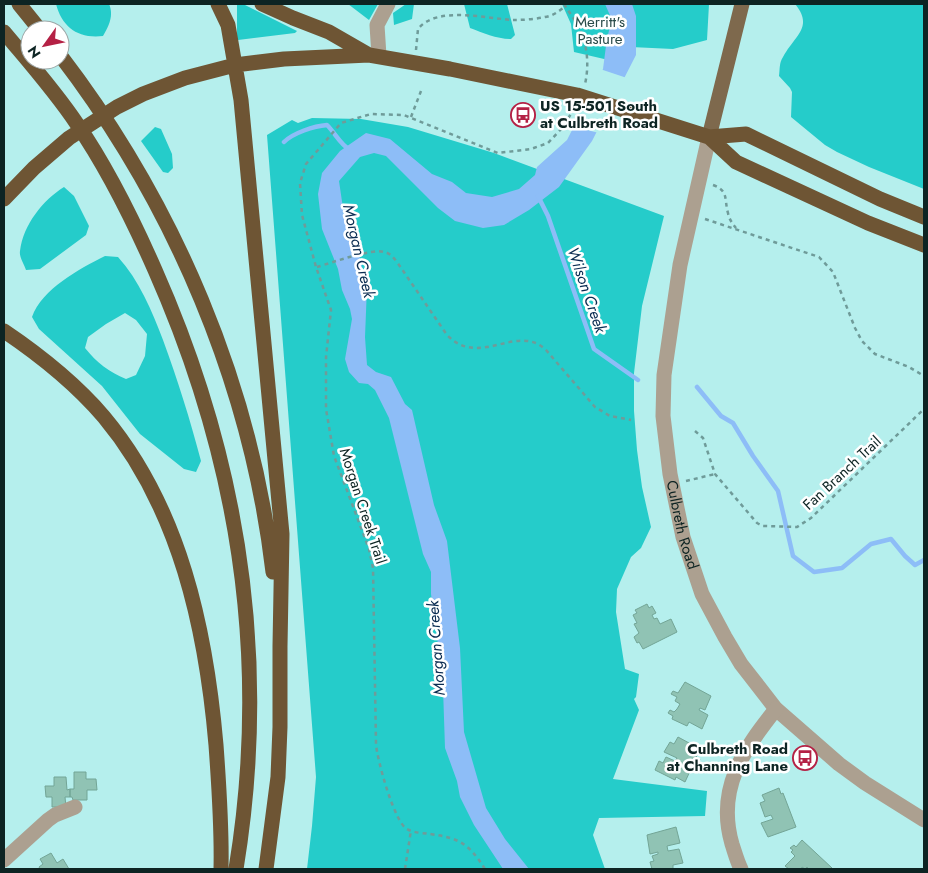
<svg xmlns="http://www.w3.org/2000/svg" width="928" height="873" viewBox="0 0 928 873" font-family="Jost,sans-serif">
<rect width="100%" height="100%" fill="#b5efed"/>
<path fill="#25ccca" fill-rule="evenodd" d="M56,4H109C114,15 109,26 103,36C78,39 62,27 56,4Z
M237,4H243L297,31L295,33L238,40L237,39Z
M348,4H378L369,20Z
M406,4H414L412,19L394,25L393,13Z
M464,4H507L515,35L511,39C497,39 483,33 470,28Z
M562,4H709L707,40L673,49L631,47L630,65L574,52L571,24Z
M795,4H924V189L869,167L837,152L825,145L791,117L792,92L790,88L779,76C780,69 779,63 783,57C795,35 814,27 795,4Z
M312,118L361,119L408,127L494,153L664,216L642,306L634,373V411L637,450L642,487L651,527L641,548L631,557L617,589L616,612L625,669L639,674L636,697L634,699L639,710L613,779L707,791L705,816L599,818L593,835L605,869H307L312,826L316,777L267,135L292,120L298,123Z
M155,127L161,129L172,154L173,168L168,173L163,172L141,141Z
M64,187L74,196L89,226L86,235L40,269L26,270C24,264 19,257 20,251C23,225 43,200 64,187Z
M105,256L118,257C139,280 152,311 163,340C178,381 190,419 201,461L196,472L184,469L140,434L102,386L39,329L32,317C42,289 79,269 105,256ZM125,313L136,320L147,334L145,356L136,375L126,379C109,372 97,363 85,348L88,337L106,324Z"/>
<path fill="#8dbdf7" d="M605,4H632L636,16V55L592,141L559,187L529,210L504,225L483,228L455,221L438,208L386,156L374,153L360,157L339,181L344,215L358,250L367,287L365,337L367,365L376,372L391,377L405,404L412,410L434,505L447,541L460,648L464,732L486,808L505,839L529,869H503L474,825L460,797L457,781L445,748L442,658L438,645L431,594V572L423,554L389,418L375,390L368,384L359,383L349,372L345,359L352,319L350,309L342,290L338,269L322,229L318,194L322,173L340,151L366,133L390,139L432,174L452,182L466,193L492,197L519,189L535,175L537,167L567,140L603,69L607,38L612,20Z"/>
<path fill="#b5efed" d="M600,69L627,78L599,133L571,126Z"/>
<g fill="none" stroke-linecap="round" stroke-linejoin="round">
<path stroke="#8dbdf7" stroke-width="4.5" d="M284,142C293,133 314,126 327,125C335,133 341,145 349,149
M538,196L548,216L594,349L638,380
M697,387L721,416L733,423L753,456L778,491L793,556L814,572L842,568L871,544L891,539L905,556L915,565L924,560"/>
</g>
<path fill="#90c3b4" stroke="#73a596" d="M647,604L649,608L652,606L656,613L652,615L654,619L657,618L660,624L671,619L677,632L643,649L639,642L637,643L634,637L639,633L634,624L637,623L633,615L637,613L635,610Z
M685,682L711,696L705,710L700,708L699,710L708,715L702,729L689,722L687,726L672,719L673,716L668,713L670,710L674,712L677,709L680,704L675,701L677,697L671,694L673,691L678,693Z
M678,737L702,750L696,757L700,759L696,768L684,761L682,764L691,769L685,782L676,777L675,780L655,770L659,761L663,763L666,757L675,761L677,758L664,752L670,742L674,744Z
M74,772H86V779H96L97,790H87V800H73L72,797H70V789H74Z
M54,777H66L67,790L70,789V797H65L66,807H52V797H46L45,786H54Z
M779,788L781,794L783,793L796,827L768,837L761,823L773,819L771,815L765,817L760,803L765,801L762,795Z
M676,827L680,843L667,846L668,851L679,849L683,863L673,865V869H652L650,862L654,861L652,856L658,854V852L650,854L647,835Z
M802,840L832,868V869H809L807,867L805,869L802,867L801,869H789L785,866L795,856L791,852L793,850L790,848L794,845L796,847Z
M51,853L57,863L63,859L69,869H40L39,867L43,864L40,859Z"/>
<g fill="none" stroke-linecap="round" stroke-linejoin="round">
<path stroke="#6f9b99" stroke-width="2.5" stroke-dasharray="4 4" stroke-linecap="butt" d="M564,4C569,12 575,20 579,28C588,45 589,67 585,84
M416,50L418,29C437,5 488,19 514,20C524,20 536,19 545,17C553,16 559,11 566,6
M411,117L421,91
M713,185C729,191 724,199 728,213C729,219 732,223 736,228
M705,219L819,257L833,272L855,328L862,341L875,354L909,367L924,376
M317,267C331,263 372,248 384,252C390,253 393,257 397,262L447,335C480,369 517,322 546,350L595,407L610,416L631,420
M695,431L703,438L715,474L757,523L763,526L797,527L811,518L924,409
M686,481L715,474
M405,869L411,830
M485,869C469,844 460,838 430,834C423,833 414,833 407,829C394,822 377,759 376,744L373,568L369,549L334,456L326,409V357L331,310L316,267L302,215L300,183L306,164L341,123L371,114L404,115L498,153L531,149L548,143L563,127L575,107"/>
<g stroke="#aca090" stroke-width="15">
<path d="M379,56L377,25L388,4"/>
<path id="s1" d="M709,137L680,265L664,375L663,416L670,474L683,537L702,594L725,637L741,664L776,709L839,764L865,783L924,820"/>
<path d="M4,860L48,820L55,815L75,807"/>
<path d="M741,869C737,861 735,853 732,844C716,789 743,750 776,709"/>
</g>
<path stroke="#7e694d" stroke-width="15" d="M709,137L742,4"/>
<path stroke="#6e5534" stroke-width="15" d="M19,4L40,30
M218,4L228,25L241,100L282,534L280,646V727L278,777L266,869
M262,4L293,18L329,32L369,55
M4,32C29,62 55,91 77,124C108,169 133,220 155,270C240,462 270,662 236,869
M60,55C175,205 251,385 273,572
M709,137L736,162L868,223L924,245
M4,199L34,168L69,138L117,107L143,94L185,78L235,65L284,59L369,55L450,69L577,95L709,137L746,134L880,199L924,217
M4,331C41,356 75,383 104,417C180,508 206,629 216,745C219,786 222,828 221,869"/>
</g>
<defs>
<symbol id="bus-ring" viewBox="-11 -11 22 22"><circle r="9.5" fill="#fff" stroke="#b42145" stroke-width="1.5"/><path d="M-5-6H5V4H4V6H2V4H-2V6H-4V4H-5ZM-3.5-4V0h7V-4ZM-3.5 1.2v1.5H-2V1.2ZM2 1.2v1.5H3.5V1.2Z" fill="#b42145"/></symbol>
</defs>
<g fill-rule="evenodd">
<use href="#bus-ring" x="509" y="101" width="28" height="28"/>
<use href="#bus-ring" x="791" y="744" width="28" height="28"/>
</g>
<g text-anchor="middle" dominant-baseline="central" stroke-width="5" stroke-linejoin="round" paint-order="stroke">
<g font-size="15" fill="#294a49" stroke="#fff">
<text x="600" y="22">Merritt's<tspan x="600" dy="17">Pasture</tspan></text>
</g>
<g font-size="15" font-weight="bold" fill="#0d2423" stroke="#fff" text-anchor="start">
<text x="540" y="106">US 15-501 South<tspan x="540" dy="17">at Culbreth Road</tspan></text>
<text x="788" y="749" text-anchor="end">Culbreth Road<tspan x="788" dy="17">at Channing Lane</tspan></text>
</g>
<g font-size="15" fill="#0d2423" stroke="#fff">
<text transform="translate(842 473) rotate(-43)">Fan Branch Trail</text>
<text transform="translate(363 506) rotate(72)">Morgan Creek Trail</text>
<text stroke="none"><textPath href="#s1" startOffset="394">Culbreth Road</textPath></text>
</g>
<g font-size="16" font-style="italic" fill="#0a2c51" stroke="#fff">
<text transform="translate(359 251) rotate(77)">Morgan Creek</text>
<text transform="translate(587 290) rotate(71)">Wilson Creek</text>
<text transform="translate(436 648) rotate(-94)">Morgan Creek</text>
</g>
</g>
<rect width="928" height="873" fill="none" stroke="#0d2423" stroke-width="10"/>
<g transform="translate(45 45) rotate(237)"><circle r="24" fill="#ffffff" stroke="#9ea7a7"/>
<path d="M0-4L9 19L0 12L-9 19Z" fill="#b42145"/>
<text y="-8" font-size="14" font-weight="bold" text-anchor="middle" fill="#0d2423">N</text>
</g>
</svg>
